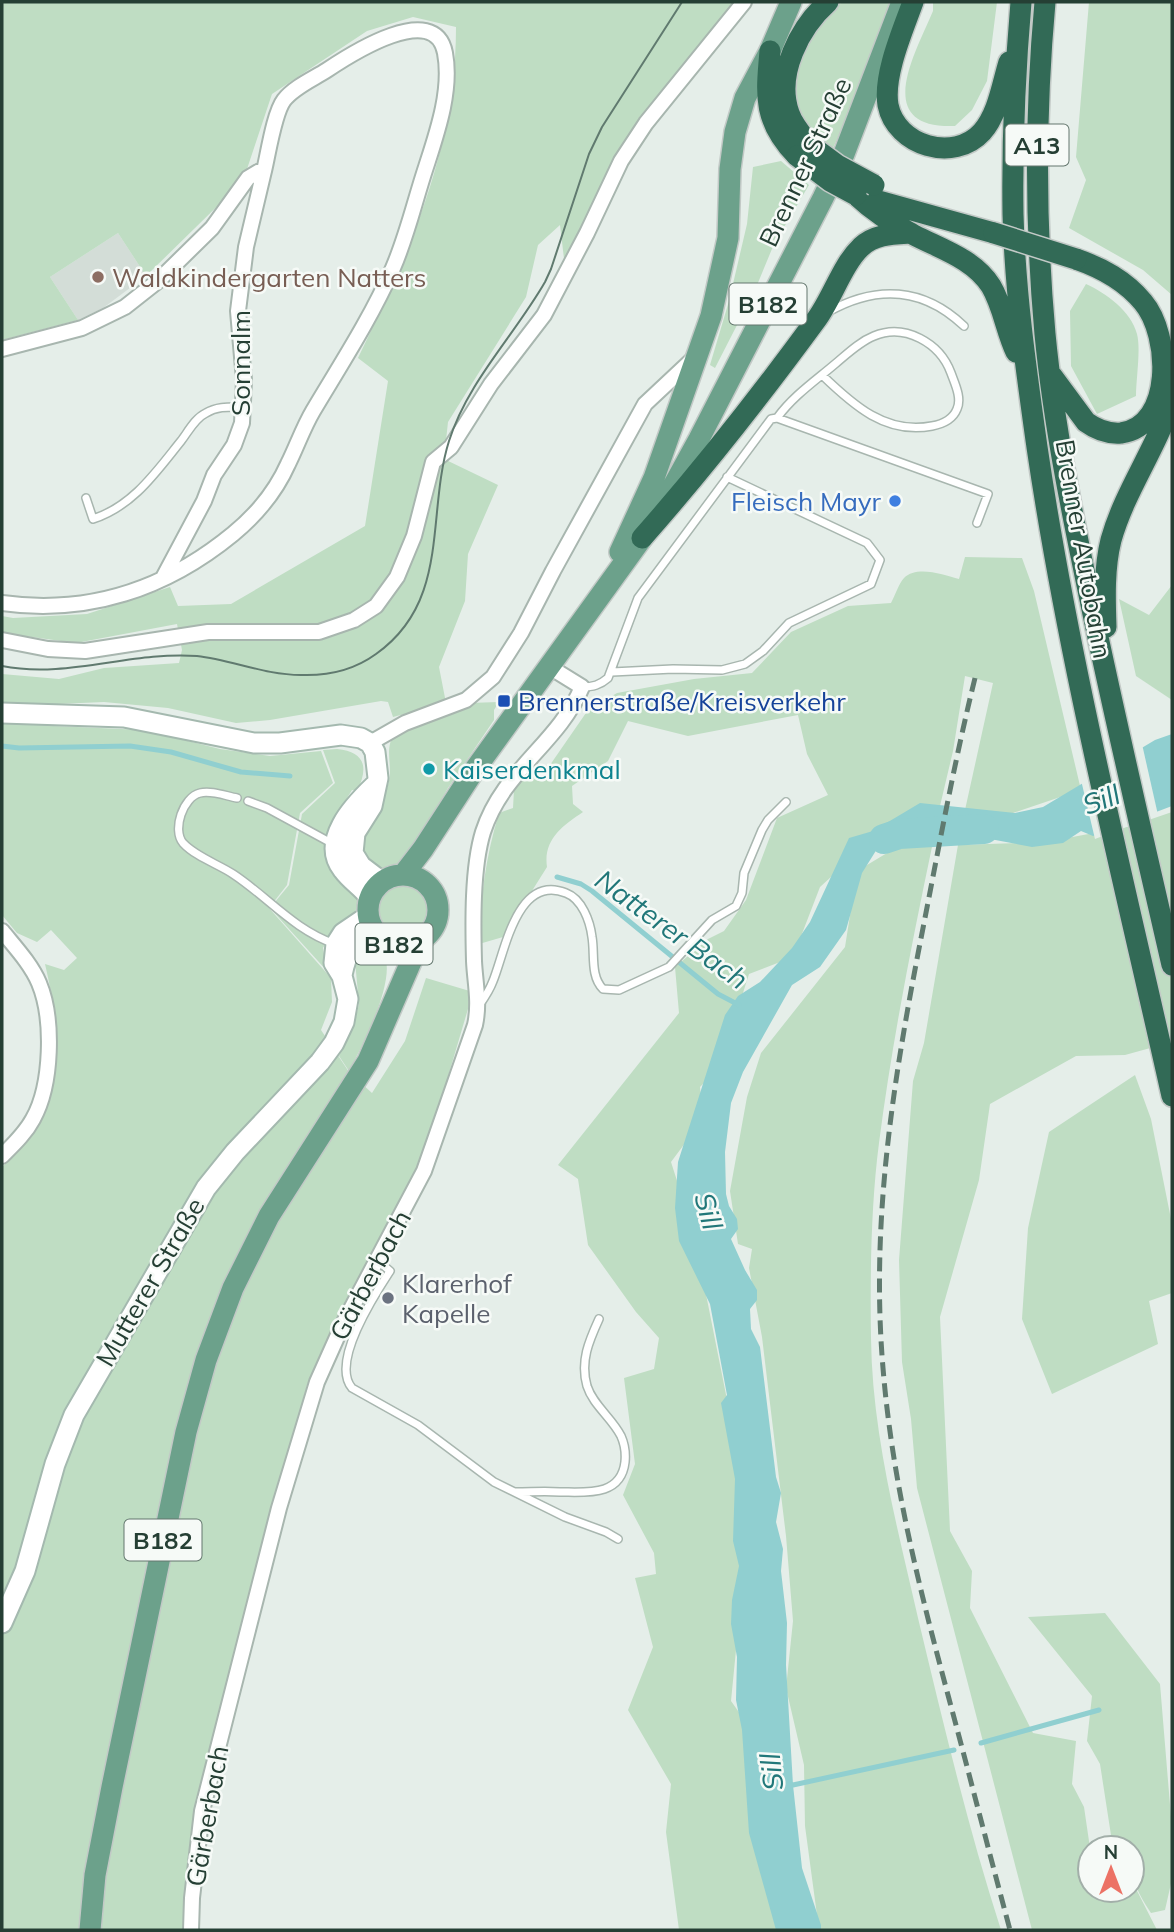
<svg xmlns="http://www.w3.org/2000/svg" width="1174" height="1932" viewBox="0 0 1174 1932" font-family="Mulish,sans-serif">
<rect width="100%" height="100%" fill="#e5eee9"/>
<path fill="#d3ddd7" d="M118,233L146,276L103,308L78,320L50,277Z"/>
<path fill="#bfddc3" d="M2,2H742L694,51L626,156L565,267L560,225L538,245L526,297L448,422L444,459L498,485L468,554L465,601L439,667L446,703L393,717L388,702L381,701L270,720L236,723L168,708L104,702L34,705L2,702V674L59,679L104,668L179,663L182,650L177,624L76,643L2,633V616L13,618L87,614L170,587L178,606L231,604L365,526L388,381L358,358C410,250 456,149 456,27L413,17L367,31L272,94L243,181L146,276L118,233L50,277L78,320L2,340Z
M842,2H894L872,64L833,148C825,141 814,135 807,127C775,88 810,28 842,2Z
M933,2H997L987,81L972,110L955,126C871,129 915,54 933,11Z
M1089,2H1172V295L1143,270L1069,228L1086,180L1076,157Z
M781,161L809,185L774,244L755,290L715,368L710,365L729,301L747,224L753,167Z
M1086,284C1106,293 1131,311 1137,334C1141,349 1136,379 1136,396L1097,414L1071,366L1070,311Z
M965,557L1022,558L1034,591L1081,790L1007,815L965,810L993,683L965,676L953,751L940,806L877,835L820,887L793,957L749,974L735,1018L737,1049L700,1087L703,1119L671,1162L694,1234L739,1460L745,1558L731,1701L748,1725L778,1930H679L666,1832L671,1784L628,1710L653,1647L635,1578L656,1574L654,1553L623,1495L635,1464L624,1378L654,1369L659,1338L636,1312L588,1245L578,1179L558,1165L679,1013L675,967L708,939L724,931L746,900L777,818L828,795L807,754L798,715L688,736L628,721L608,761L572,786L573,804L583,812C562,826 543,840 547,867L503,937L479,944C480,900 486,855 499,813L513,808L514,790L531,767L550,765L588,710L617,693L694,679L752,673L791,632L848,606L891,603C895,596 899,583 904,578C917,565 944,575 959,579Z
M1172,585V700L1136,676L1119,599L1149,615Z
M499,702L494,710V720L448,788L411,854L396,869C386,870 378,870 371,862C345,839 382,809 388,785C394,765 383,750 395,733L469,703Z
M2,720L54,726L144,730L220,749L270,756L321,751L333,783L300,813L287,885L269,908L331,978L332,1002L321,1030L349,1072L372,1093L405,1041L426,978L473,992L426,1151L307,1385L266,1535L192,1854L186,1930H2V1167C13,1157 35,1135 41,1122C65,1072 57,1015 45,964L64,970L77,958L51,930L37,942L17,933L2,915Z
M337,749C365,752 369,767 357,791L352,790L342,806L344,810C298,878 363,879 357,906C355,917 345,918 338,924C332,930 327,941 323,948L327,971L270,908L289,885L302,814L335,783L323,750Z
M1172,812V1042L1125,1055L1076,1056L990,1104L979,1180L940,1317L950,1531L972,1571L970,1608L1033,1733L1076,1741L1072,1784L1084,1807L1090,1848V1890H1096L1098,1900L1102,1890H1132V1881L1157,1930H1032L917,1488L911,1419L902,1362L899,1260L913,1081L924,1043L958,845L1046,842L1131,826Z
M917,835L933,842C912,942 892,1042 879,1143C871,1204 870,1277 871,1338C872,1433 897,1526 918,1618C943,1722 968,1828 1001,1930H819L805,1826L804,1765L786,1688L793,1621L786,1536L762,1337L749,1268L752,1249L738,1244L730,1191L747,1097L761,1053L845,947L857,871Z
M378 912a26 26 0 1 1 52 0a26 26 0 1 1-52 0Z
M374,945C410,958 360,1050 349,1071L339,1056L355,1021L359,1004L355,961C358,952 365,946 374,945Z
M1135,1075L1151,1119L1172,1224V1293L1149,1301L1158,1344L1052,1394L1022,1319L1028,1228L1049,1132Z
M1105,1613L1160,1684L1172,1829V1879L1165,1910L1151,1913C1134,1887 1132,1879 1132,1848H1113L1100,1764L1087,1741L1092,1696L1028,1617Z"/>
<path fill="#90cfd0" d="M1172,734V806L1093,836L1081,831L1063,843L1032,847L937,829L902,836L877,849L862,873L846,930L820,967L792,985L743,1072L731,1103L725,1152L726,1194L729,1206L737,1219L738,1229L731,1239L745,1270L757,1290V1300L750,1309L751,1329L760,1347L776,1477L781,1493L776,1522L783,1549L781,1571L787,1623L786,1665L793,1785L802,1868L821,1925V1930H776L749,1833L742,1730L736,1700L737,1657L731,1624L732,1600L739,1566L733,1541L735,1479L721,1403L727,1395L710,1304L679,1241L675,1208L678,1162L725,1015L738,996L760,982L792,948L810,922L849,838L873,831L920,803L1015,813L1043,807L1155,740Z"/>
<path fill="#e5eee9" d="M1142,744L1158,815L1095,839L1081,780Z"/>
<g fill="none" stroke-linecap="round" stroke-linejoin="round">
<path stroke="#90cfd0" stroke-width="5" d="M2,746L19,748L130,746L171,752L241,772L290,776
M557,877L581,884L592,891L718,994L739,1005
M981,1743L1099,1710
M789,1784L793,1785L954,1750"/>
<path stroke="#90cfd0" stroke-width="30" d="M884,839L899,834L984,829"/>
<defs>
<path id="lane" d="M828,312C876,285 923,287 964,326
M777,418C793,396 815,381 835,364C847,354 859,342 874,336C905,323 940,343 951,373C955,384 962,398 957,409C953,419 943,424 932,426C886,435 853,405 822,375
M86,498L93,519C133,506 156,472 181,441C188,432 195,418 206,413C217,406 230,407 243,407
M612,672L673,669L722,670L745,664L763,651L789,623L871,584L880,560L867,543L727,477
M582,687C593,687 600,685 608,678L638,598L771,419L777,418L988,494L977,523
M237,798C226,796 211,790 200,793C183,797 172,830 183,843C196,857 218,864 233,874C268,897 294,930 335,944
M248,801L267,808L335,845
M480,1004C485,997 490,989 493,981C505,952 517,873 566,893C582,899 590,921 592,937C595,954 590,976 603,989L619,990L669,967L712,920L736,906L742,893L744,873L762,830L768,820L786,802
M378,1261L390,1271C375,1294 330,1362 352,1388L418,1425L494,1482L565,1517L606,1532L618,1539
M516,1492C531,1492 545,1491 560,1492C585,1492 621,1497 625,1462C626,1452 625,1445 621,1436C612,1418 593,1405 587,1386C580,1361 589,1341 599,1319"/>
<path id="street" d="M2,349L82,328L125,307L158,281L212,228L248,178L258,172L264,171L246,247L238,311L244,380L242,423L234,445L214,475L204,501L163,578
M2,603C88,615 166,589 233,534C256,515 276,491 288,464C297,446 303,428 313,411C341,364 371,318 393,268C407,236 415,200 426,167C437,133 452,90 445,53C435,0 351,54 327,70C313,79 294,87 284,100C274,113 268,155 264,171
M2,640L48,649L85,651L208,632H319L354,620L376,606L397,577L414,536L433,462L451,447L491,384L544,315L587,233L621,161L646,123L744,2
M370,743L405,723L466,700L493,677L521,633L553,571L645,404L693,359
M2,931C15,947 31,964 39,983C54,1019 52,1085 33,1119C25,1134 13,1145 2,1156
M191,1930L192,1898L202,1811L279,1508L317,1382L342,1326L424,1171L475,1025C480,1002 475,983 474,961C473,924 472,868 483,832C503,770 558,744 582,687L548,666"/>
<path id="secondary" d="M2,713L124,717L254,743H280L341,735L361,738L370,743L375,752L378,778L372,806L355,833L353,853L361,866L382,882
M370,898C362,887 351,881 343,870C320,841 353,806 374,786
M342,975C347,951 352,940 377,934
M2,1623L25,1571L55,1464L74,1415L206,1188L235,1152L320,1062L334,1043L344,1022L348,999L342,976L334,963L336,944L343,933L368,916"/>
<path id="primary" d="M620,552L654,478L711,316L728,238L730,169L735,132L745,98L770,51L791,2
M368 910a35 35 0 1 1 70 0a35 35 0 1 1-70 0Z
M403,875L423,849L473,772L642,538L667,497L699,439L823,198L844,154L902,2
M90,1930L95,1875L112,1787L186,1432L206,1360L233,1288L269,1216L368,1061L420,941"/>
<path id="highway" d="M913,2C903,30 883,75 888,105C896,146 954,163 982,132C998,114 1002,85 1009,62
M1021,2C1015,72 1012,143 1013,214C1015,292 1026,369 1037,447C1069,665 1124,881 1172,1096
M1045,2C1035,112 1035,223 1045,334C1054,427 1073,518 1092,609C1117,728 1145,847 1172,965
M770,51C766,96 763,121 797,156
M810,145C802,135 793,125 789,113C775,74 800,27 828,2
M856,195C873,211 893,224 914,235C941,249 974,259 991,286C1003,306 1006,331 1016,352
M861,196L994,233
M1052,376L1086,422C1097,430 1108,434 1121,433C1174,426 1171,335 1143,302C1125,280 1102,268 1076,259
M642,538C703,469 761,395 816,320C832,299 842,265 861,247C874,234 893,234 911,233
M1106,627C1105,598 1104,568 1111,540C1125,490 1157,448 1172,399"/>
</defs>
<use href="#lane" stroke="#a8b6af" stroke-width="10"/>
<use href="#street" stroke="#a8b6af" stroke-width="18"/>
<use href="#secondary" stroke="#a4b9af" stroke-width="23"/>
<use href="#primary" stroke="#c2c9c6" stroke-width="24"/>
<use href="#highway" stroke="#c2c9c6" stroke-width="24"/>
<use href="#lane" stroke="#fff" stroke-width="7"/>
<use href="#street" stroke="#fff" stroke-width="14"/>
<use href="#secondary" stroke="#fff" stroke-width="19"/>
<use href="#primary" stroke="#6ca18b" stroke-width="21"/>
<use href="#highway" stroke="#326a56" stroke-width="21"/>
<path stroke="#607a6f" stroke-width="2" d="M2,666C67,679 131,651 197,656C232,660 265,675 301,675C328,676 354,670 376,654C451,601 426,514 449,441C468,381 514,336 545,282L551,269L589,154L602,127L682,2"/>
<path stroke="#607a6f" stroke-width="5" stroke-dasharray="14 7" stroke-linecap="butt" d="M975,678C955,759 940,841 924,923C895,1070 870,1217 883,1368C892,1480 919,1587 948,1695C969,1773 989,1852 1010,1930"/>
<defs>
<path id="highway-bridge" d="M810,145L837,165L874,185
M797,156L830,181L856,195
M994,233L1076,259"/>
</defs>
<use href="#highway-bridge" stroke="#c2c9c6" stroke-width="24" stroke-linecap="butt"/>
<use href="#highway-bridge" stroke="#326a56" stroke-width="21"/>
</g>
<circle fill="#8d6e63" stroke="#f6faf7" stroke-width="2.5" cx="98" cy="277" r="7"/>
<circle fill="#3f7fe0" stroke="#f6faf7" stroke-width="2.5" cx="895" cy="501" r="7"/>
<rect fill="#1a4fb4" stroke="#f6faf7" stroke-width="2.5" x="497" y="694" width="14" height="14" rx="3.5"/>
<circle fill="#0f9aa8" stroke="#f6faf7" stroke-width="2.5" cx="429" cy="769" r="7"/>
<circle fill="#6b7280" stroke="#f6faf7" stroke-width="2.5" cx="388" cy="1298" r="7"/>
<g text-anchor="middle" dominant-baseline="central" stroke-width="5" stroke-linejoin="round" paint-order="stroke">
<g fill="#f6faf7" stroke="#64776e" stroke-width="2">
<rect x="1005.5" y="124.5" width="63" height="41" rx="5"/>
<rect x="729.5" y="283.5" width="77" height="41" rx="5"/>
<rect x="355.5" y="923.5" width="77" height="41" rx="5"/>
<rect x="124.5" y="1519.5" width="77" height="41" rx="5"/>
</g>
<g font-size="24" font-weight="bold" fill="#253f34">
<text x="1037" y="145">A13</text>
<text x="768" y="304">B182</text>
<text x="394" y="944">B182</text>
<text x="163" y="1540">B182</text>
</g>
<g font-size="26" fill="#253f34" stroke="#f6faf7">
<text transform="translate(805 162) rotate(-65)">Brenner Straße</text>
<text transform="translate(240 363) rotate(-90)">Sonnalm</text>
<text transform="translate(1084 549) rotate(80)">Brenner Autobahn</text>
<text transform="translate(370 1275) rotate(-62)">Gärberbach</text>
<text transform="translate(150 1282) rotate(-60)">Mutterer Straße</text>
<text transform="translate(207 1816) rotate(-80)">Gärberbach</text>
</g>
<g font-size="26" fill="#785e54" stroke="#f6faf7" text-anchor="start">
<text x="112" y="277">Waldkindergarten Natters</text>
</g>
<g font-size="26" fill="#366cbe" stroke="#f6faf7" text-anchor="end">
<text x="881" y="501">Fleisch Mayr</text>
</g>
<g font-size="26" fill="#164399" stroke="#f6faf7" text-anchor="start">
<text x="518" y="701">Brennerstraße/Kreisverkehr</text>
</g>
<g font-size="26" fill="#0d838f" stroke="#f6faf7" text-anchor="start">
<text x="443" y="769">Kaiserdenkmal</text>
</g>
<g font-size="26" fill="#5b616d" stroke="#f6faf7" text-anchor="start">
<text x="402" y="1283">Klarerhof<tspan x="402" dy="30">Kapelle</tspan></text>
</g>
<g font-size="28" font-style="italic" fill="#217779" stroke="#f6faf7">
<text transform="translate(1101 799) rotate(-20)">Sill</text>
<text transform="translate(672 929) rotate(36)">Natterer Bach</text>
<text transform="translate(709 1211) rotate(75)">Sill</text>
<text transform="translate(771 1772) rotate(-96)">Sill</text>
</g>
</g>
<rect width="1174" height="1932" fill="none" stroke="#253f34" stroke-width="7"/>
<g transform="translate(1111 1869)"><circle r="33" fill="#f6faf7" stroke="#a2afa9" stroke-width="2"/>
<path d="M0-5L12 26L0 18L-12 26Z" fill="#ec7265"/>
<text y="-10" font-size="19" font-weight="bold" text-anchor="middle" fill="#253f34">N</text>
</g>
</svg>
